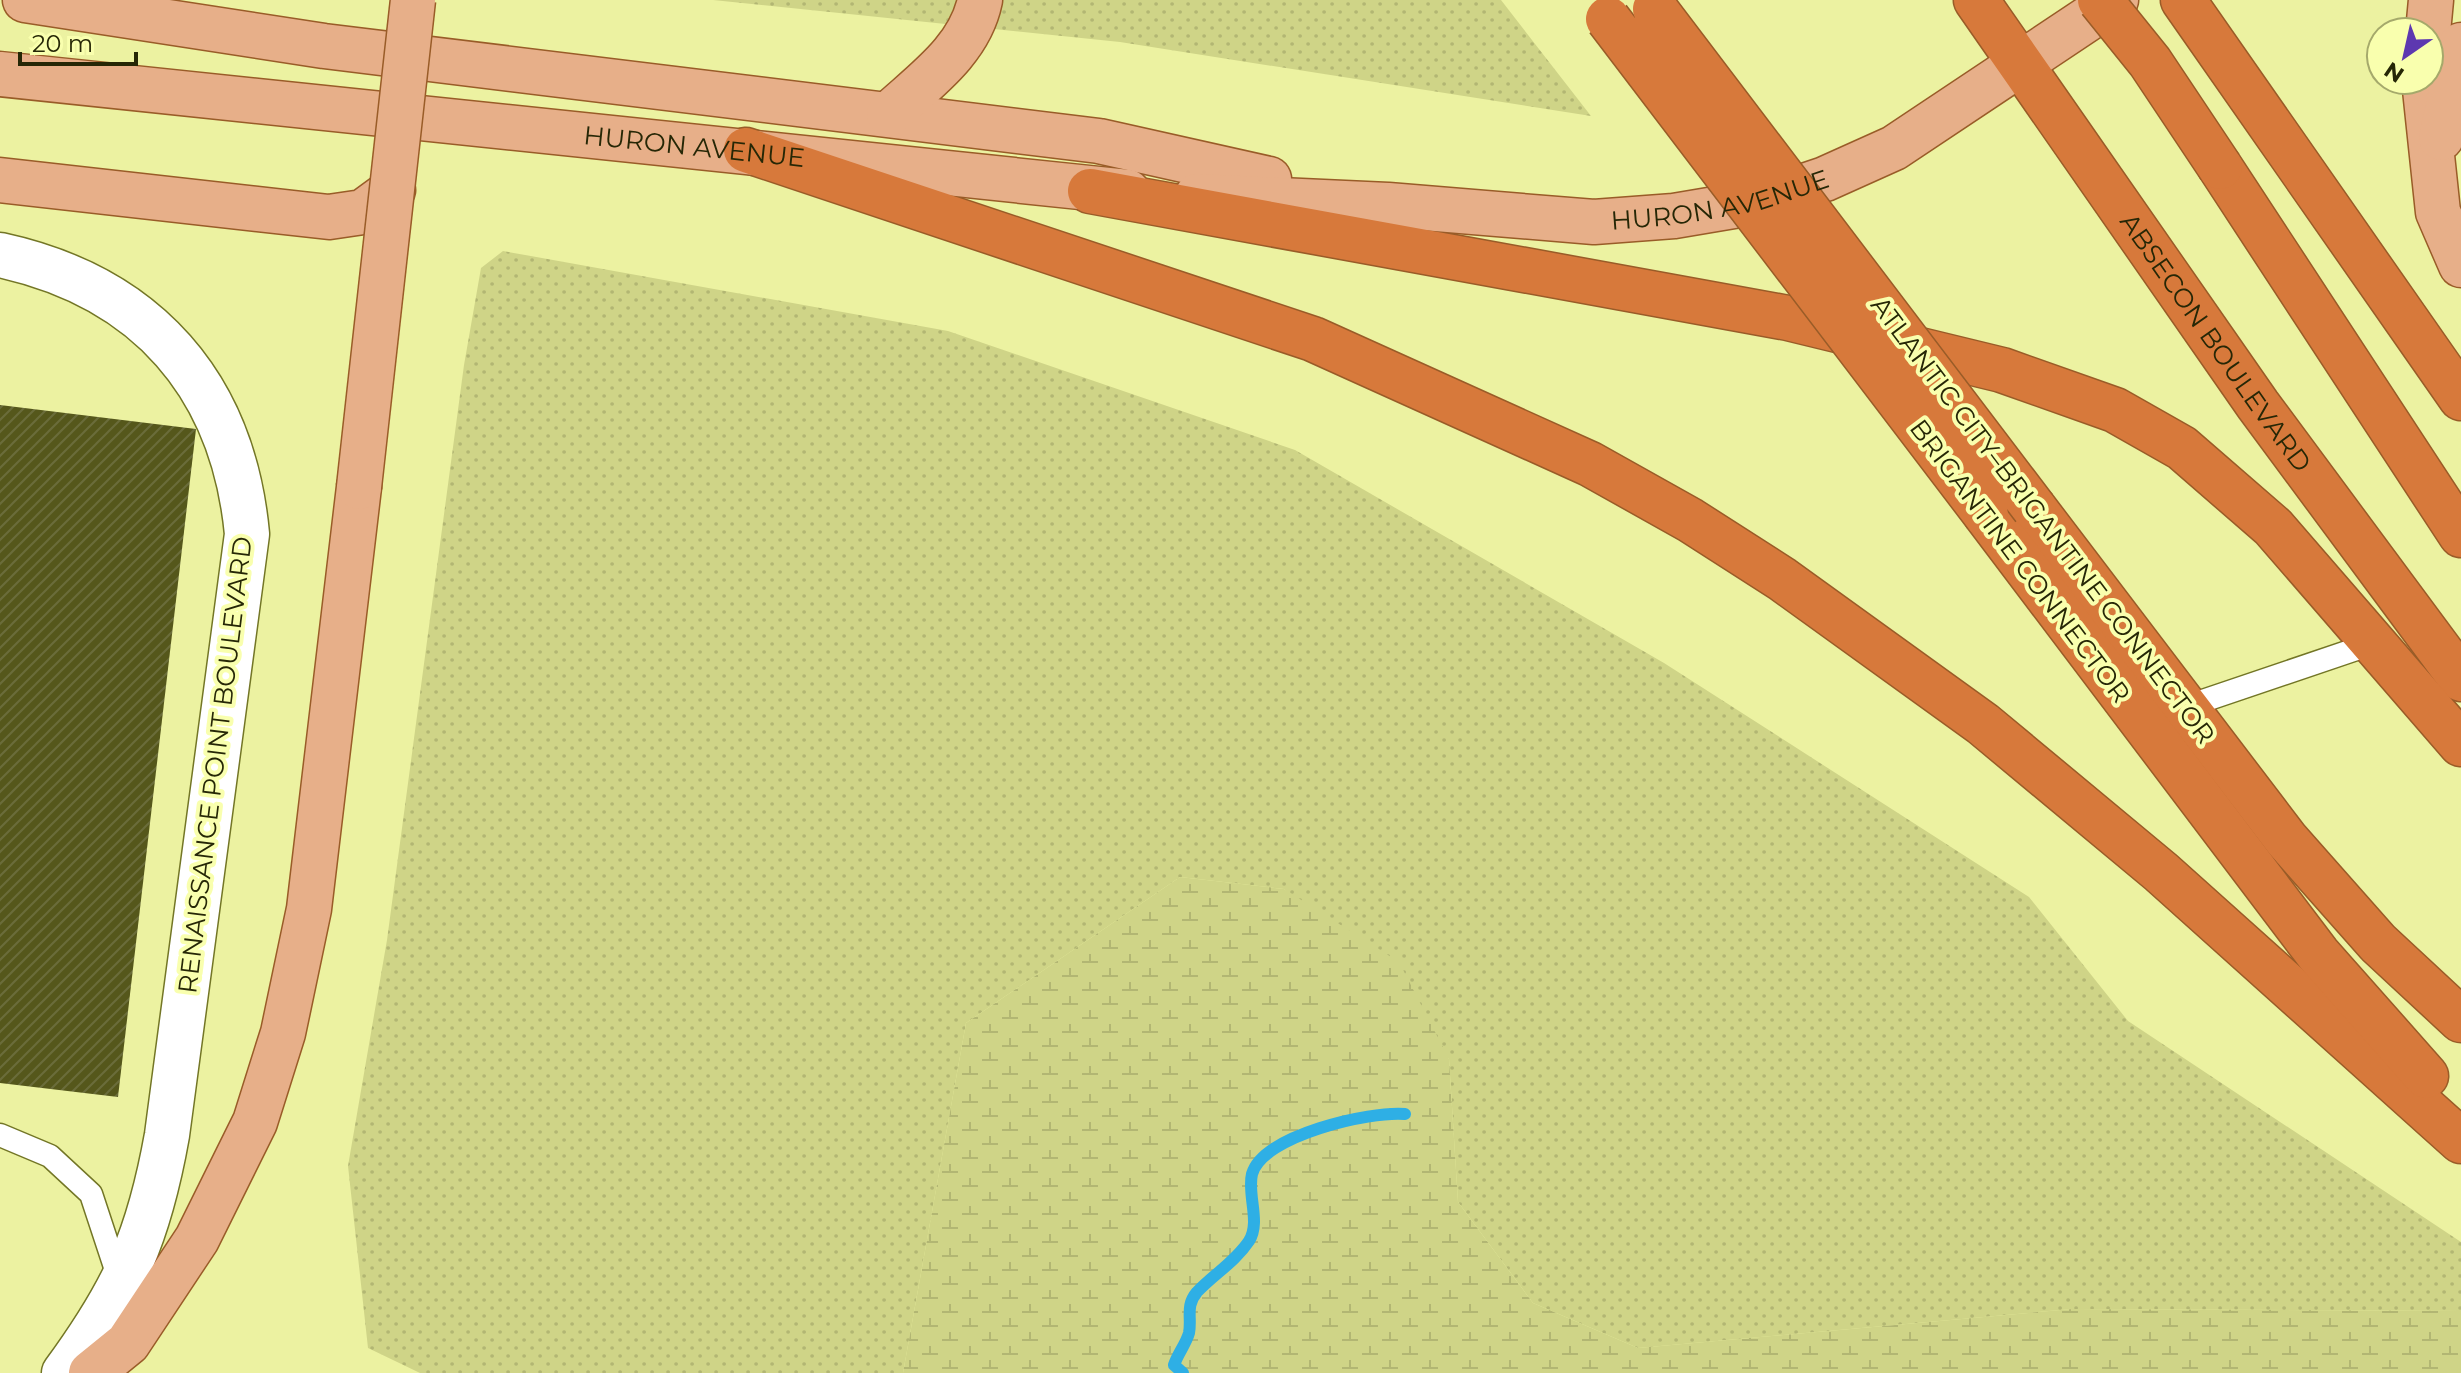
<svg xmlns="http://www.w3.org/2000/svg" width="2461" height="1373" viewBox="0 0 2461 1373" font-family="Montserrat,sans-serif">
<defs>
<pattern id="grass-dots" width="8" height="8" patternUnits="userSpaceOnUse" patternTransform="scale(2)"><rect width="8" height="8" fill="#cfd487"/><path d="M2 2h.1M6 6h.1" fill="none" stroke="#b2b673" stroke-width="1.8" stroke-linecap="round"/></pattern>
<pattern id="wetland-marsh" width="20" height="14" patternUnits="userSpaceOnUse" patternTransform="scale(2)"><rect width="20" height="14" fill="#cfd487"/><path d="M1 5h8M5 5V1M11 12h8M15 12V8" fill="none" stroke="#b2b673"/></pattern>
<pattern id="building-hatch" width="6" height="6" patternUnits="userSpaceOnUse" patternTransform="scale(2)"><rect width="6" height="6" fill="#55571b"/><path d="M-1 1l2-2M0 6l6-6M5 7l2-2" fill="none" stroke="#6a6c3a"/></pattern>
</defs>
<rect width="100%" height="100%" fill="#ecf2a1"/>
<path fill="url(#grass-dots)" d="M713,0H1501L1591,116L1120,42Z
M503,251L948,331L1295,450L1664,663L2029,897L2128,1021L2461,1242V1311L2072,1309L1638,1348L1533,1303L1458,1202L1449,1059L1284,889L1180,877L966,1023L903,1373H420L368,1348L348,1166L387,940L464,365L481,268Z"/>
<path fill="url(#wetland-marsh)" d="M1180,877L1284,889L1399,962L1449,1059L1458,1202L1533,1303L1638,1348L2072,1309L2461,1311V1373H903L966,1023Z"/>
<g fill="none" stroke-linecap="round" stroke-linejoin="round">
<path stroke="#2eafe5" stroke-width="12" d="M1183,1373L1174,1365C1178,1353 1186,1344 1189,1333C1192,1318 1185,1306 1197,1292C1214,1274 1235,1262 1249,1241C1261,1222 1247,1195 1252,1174C1263,1135 1370,1111 1405,1114"/>
</g>
<path fill="url(#building-hatch)" d="M0,405L196,429L118,1097L0,1083Z"/>
<g fill="none" stroke-linecap="round" stroke-linejoin="round">
<defs>
<path id="lane" d="M2185,707L2374,643
M0,1135L50,1156L91,1194L120,1282"/>
<path id="street" d="M0,255C147,287 233,385 247,534L167,1135C149,1236 125,1290 64,1373"/>
<g id="primary">
<path d="M25,0L324,46L1099,141L1269,179"/>
<path d="M2428,32L2431,0"/>
<path id="s1" d="M0,74L1128,192"/>
<path d="M2424,80L2438,212L2461,265"/>
<path d="M889,114C925,81 970,50 980,0"/>
<path d="M2441,138L2461,45"/>
<path d="M0,180L329,217L363,212L393,190"/>
<path id="s2" d="M1197,196L1388,205L1594,222L1674,216L1757,202L1825,179L1894,148L2116,0"/>
<path d="M91,1373L128,1343L197,1239L255,1122L283,1033L309,909L359,487"/>
</g>
<g id="highway">
<path id="s3" d="M1976,0L2258,405L2461,679"/>
<path d="M2183,0L2461,398"/>
<path d="M746,150L1313,339L1590,464L1690,520L1782,579L1983,724L2161,872L2461,1141"/>
<path d="M2220,167L2461,535"/>
<path d="M1090,191L1788,318L2002,370L2115,410L2182,448L2273,527L2461,744"/>
<path d="M2034,508L2286,839L2378,943L2461,1020"/>
<path d="M1986,515L2318,954L2426,1076"/>
</g>
</defs>
<use href="#lane" stroke="#737626" stroke-width="25"/>
<use href="#street" stroke="#737626" stroke-width="47"/>
<use href="#primary" stroke="#995c28" stroke-width="47"/>
<use href="#highway" stroke="#995c28" stroke-width="47"/>
<use href="#lane" stroke="#fff" stroke-width="22"/>
<use href="#street" stroke="#fff" stroke-width="44"/>
<use href="#primary" stroke="#e7af89" stroke-width="44"/>
<use href="#highway" stroke="#d7793b" stroke-width="44"/>
<defs>
<path id="primary-bridge" d="M359,487L413,0"/>
<path id="highway-bridge" d="M2100,0L2150,62L2220,167
M1655,9L2034,508
M1608,19L1986,515"/>
</defs>
<use href="#primary-bridge" stroke="#995c28" stroke-width="47" stroke-linecap="butt"/>
<use href="#highway-bridge" stroke="#995c28" stroke-width="47" stroke-linecap="butt"/>
<use href="#primary-bridge" stroke="#e7af89" stroke-width="44"/>
<use href="#highway-bridge" stroke="#d7793b" stroke-width="44"/>
</g>
<g text-anchor="middle" dominant-baseline="central" stroke-width="8" stroke-linejoin="round" paint-order="stroke">
<g font-size="26" fill="#262706" stroke="#f9ffae">
<text stroke="none"><textPath href="#s1" startOffset="698">HURON AVENUE</textPath></text>
<text stroke="none"><textPath href="#s2" startOffset="526">HURON AVENUE</textPath></text>
<text stroke="none"><textPath href="#s3" startOffset="418">ABSECON BOULEVARD</textPath></text>
<text transform="translate(2043 520) rotate(53)">ATLANTIC CITY–BRIGANTINE CONNECTOR</text>
<text transform="translate(2020 561) rotate(53)">BRIGANTINE CONNECTOR</text>
<text transform="translate(215 765) rotate(-83)">RENAISSANCE POINT BOULEVARD</text>
</g>
</g>
<g transform="translate(2405 56) rotate(214)"><circle r="38" fill="#f9ffae" stroke="#a5a96b" stroke-width="2"/>
<path d="M0-6L14 30L0 20L-14 30Z" fill="#5d38b0"/>
<text y="-12" font-size="22" font-weight="bold" text-anchor="middle" fill="#262706">N</text>
</g>
<path d="M20 52v12h116v-12" fill="none" stroke="#262706" stroke-width="4"/>
<text x="32" y="52" font-size="24" fill="#262706" stroke="#f9ffae" stroke-width="6" paint-order="stroke">20 m</text>
</svg>
